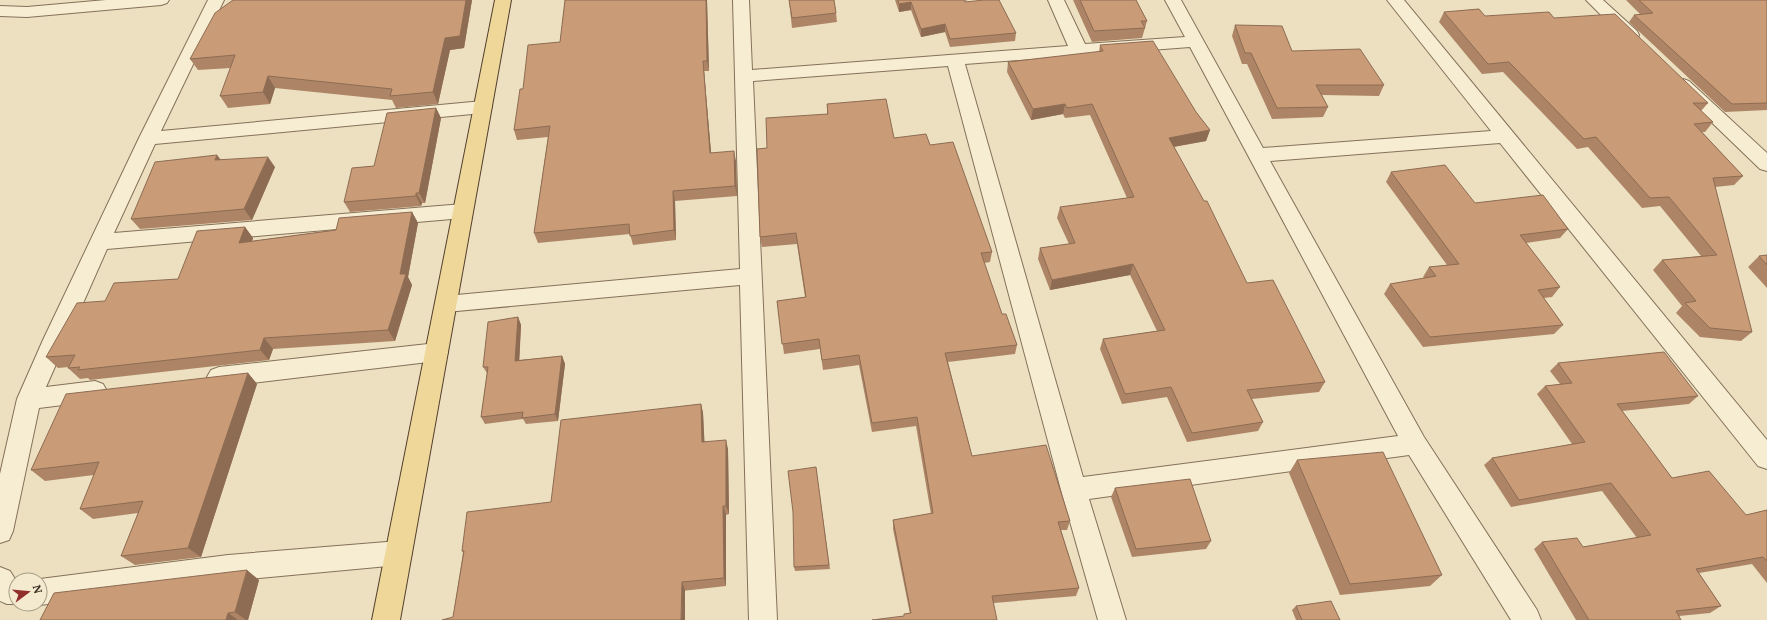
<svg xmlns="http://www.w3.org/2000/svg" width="1767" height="620" viewBox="0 0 1767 620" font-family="'PT Serif',serif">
<rect width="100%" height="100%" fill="#ece0c0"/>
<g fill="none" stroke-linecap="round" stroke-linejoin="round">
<defs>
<path id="minor" d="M106,0H169L167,3L161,5L27,17L0,16V6L27,7Z
M208,0H224L161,131L483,101L489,103L492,107L489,111L483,113L155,144L114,233L463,204L470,206L473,211L470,216L463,218L107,249L46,387L95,381L103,384L107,391L103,398L95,401L39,408L13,531L9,540L0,543V474L17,399L43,340L139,138Z
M733,0H749L752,70L1068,46L1048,0H1064L1085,44L1185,37L1165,0H1181L1263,148L1491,131L1387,0H1404L1767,440V469L1758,466L1500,143L1270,161L1424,437L1537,610L1541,620H1511L1409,455L1089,499L1126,620H1098L1061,490L948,66L753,81L777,620H749L740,285L446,312L438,310L435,304L438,298L446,296L740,269ZM1190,47L1398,436L1083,477L965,64Z
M1586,0H1603L1637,31L1639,35L1637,39L1631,40L1625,39Z
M1683,79L1689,81L1767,153V171L1760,169L1677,89L1674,85L1677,81Z
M437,343L445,346L448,352L445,358L437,361L219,387L211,384L207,377L211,370L219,367Z
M399,541L408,544L412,553L408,562L399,565L228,581L40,605L37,604H40V580H37L40,579L228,555Z
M0,567L10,571L15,579L19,580H16V604H19H7L0,601Z"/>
<path id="major" d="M495,0H511L400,620H372Z"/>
</defs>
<use href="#minor" stroke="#847159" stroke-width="2"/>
<use href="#major" stroke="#523f2d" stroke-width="2"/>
<use href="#minor" fill="#f7edd3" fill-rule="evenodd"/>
<use href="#major" fill="#efd699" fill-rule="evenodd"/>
</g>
<path fill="#ad8566" d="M233,0H472L464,48L450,50L438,104L396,108L392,100L275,88L270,104L228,108L220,96L231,68L198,70L190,59Z
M565,0H707L709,71H704L711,153L736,161L737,196L675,201L676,240L633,245L630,234L538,243L534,233L548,137L517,140L514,130L523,89L560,42Z
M789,0H834L836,13L837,22L792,28Z
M895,0H968L965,1V2L1016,33L1015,41L950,47L945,32L921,37L911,10L899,12Z
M1073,0H1136L1147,21L1142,38L1092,42Z
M1626,0H1767V110L1725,112L1629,22L1634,15L1640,14Z
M1444,12L1485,16L1554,18L1708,103L1701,111L1713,122L1705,132H1702L1743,176L1734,185L1715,187L1752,332L1741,341L1700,337L1676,313L1682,306L1653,270L1662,260L1701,256L1660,206L1642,208L1588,147L1577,149L1503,72L1482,74L1439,22Z
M1235,25L1292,51L1384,85L1379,96L1322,95L1328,107L1323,117L1272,119L1247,64H1242L1232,36Z
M1100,45L1196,112L1210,130L1206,141L1174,147L1247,283L1325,382L1319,392L1252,399L1263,422L1258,431L1187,442L1167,397L1122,404L1100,349L1103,339L1157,331L1130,275L1050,290L1038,259L1040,248L1069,244L1057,218L1060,207L1127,198L1090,115L1065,118L1063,114L1031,120L1007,72L1008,62L1099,52Z
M827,104L894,138L930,145L992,252L990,262L984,263L1002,314L1017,345L1015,354L948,362L972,456L1070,521L1067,530H1061L1079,588L1076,596L994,603L904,616V614H910L893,529V520L931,514L916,426L872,432L859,365L823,370L820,349L784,354L777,301L805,297L797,244L762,247L760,237L767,148L827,114Z
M436,108L441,118L425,203H422L421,206L350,212L344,202L374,166Z
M220,160L275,167L252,220L140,229L131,219Z
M1391,172L1475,203L1568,229L1560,238L1526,243L1560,287L1552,297L1544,298L1563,325L1554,334L1423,347L1384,294L1390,284L1424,278L1423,277L1429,267L1447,265L1386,182Z
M412,212L418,223L408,277L412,285L395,341L273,349L269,360L90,380L88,378L80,379L68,368L69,367L58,368L46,357L105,301L178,279L245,227L253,238L252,241L336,230Z
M1767,255V288L1748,267L1759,256Z
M518,317L521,325L519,360L562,356L565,364L558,421L526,424L523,419L485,424L481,417L487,373L483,367Z
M1558,363L1698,396L1689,404L1622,411L1672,478L1746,515L1767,510V583L1752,564L1699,573L1721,606L1710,613L1679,616L1681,620H1576L1534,549L1542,542L1583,547L1637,538L1602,491L1511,507L1484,465L1492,458L1572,444L1537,394L1545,386L1560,384L1550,371Z
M248,373L257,384L201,557L135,565L121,556L138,513L93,519L80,509L94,475L45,481L31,470Z
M701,404L703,413L704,441L728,449L729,514L726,515V586L453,617L463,553L462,551L551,502Z
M1297,460L1442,575L1430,586L1340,595L1289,473Z
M816,467L830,569L795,571L794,567Z
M1115,488L1211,541L1206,549L1132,557L1111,497Z
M259,580L248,620H40Z
M1296,606L1340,620H1296L1292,610Z"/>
<path fill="#8d6c53" d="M466,0H472L464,48L450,50L438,104L433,92L445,38Z
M706,0H707L709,71L707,61Z
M911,2V10L899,12V4Z
M945,24V32L921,37V29Z
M703,61L704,71L712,163L710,153Z
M268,76L275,88L270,104L263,92Z
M1065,104L1063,114L1031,120L1033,109Z
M436,108L441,118L425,203L419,193Z
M1210,130L1206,141L1166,148L1169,138Z
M734,151L736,161L737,196L735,186Z
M217,155L225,165L215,160Z
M268,157L275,167L252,220L244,209Z
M673,191L675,201L676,240L674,230Z
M416,193L422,203L421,206L416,196Z
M412,212L418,223L408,277L412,285L395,341L388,330Z
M245,227L253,238L248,254L239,243Z
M1133,264L1130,275L1050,290L1052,280Z
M518,317L521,325L519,368L515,361Z
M264,338L273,349L269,360L260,350Z
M562,356L565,364L558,421L555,414Z
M248,373L257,384L201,557L188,548Z
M701,404L703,413L705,451L702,442Z
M726,440L728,449L729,514L726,506Z
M723,506L726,515V586L724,578Z
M247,570L259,580L248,620H246L235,612Z
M682,582L685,590V620H681Z
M228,613L238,620H226Z"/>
<path fill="#c99b77" stroke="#8d6c53" d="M233,0H466L460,36L445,38L433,92L390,96L392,89L268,76L263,92L220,96L235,55L190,59L215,13Z
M565,0H706L707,61H703L710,153L734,151L735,186L673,191L674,230L630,236L629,224L534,233L550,126L514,130L520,89H523L528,45L560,42Z
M789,0H834L836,13L792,18Z
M898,0H964L965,2L984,0H999L1016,33L950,39L945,24L921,29L911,2L899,4Z
M1080,0H1136L1147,21H1141L1145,28L1094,31Z
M1639,0H1767V103L1732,104L1634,15L1653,13Z
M1479,9L1485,16L1549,12L1554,18L1615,14L1708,103H1693L1713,122L1694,124L1743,176L1713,178L1752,332L1710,328L1685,303L1696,301L1662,260L1717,255L1669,197L1650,198L1596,137L1584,139L1509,62L1488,64L1444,12Z
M1235,25L1282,26L1292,51L1360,49L1384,85H1316L1328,107L1277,108L1251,53H1245Z
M1153,41L1196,112L1210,130L1169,138L1204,201H1207L1247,283L1273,280L1325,382L1247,390L1263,422L1192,433L1171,387L1125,394L1103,339L1165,330L1133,264L1052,280L1040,248L1075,243L1060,207L1134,197L1092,104L1067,108L1065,104L1033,109L1008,62L1103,51L1100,45Z
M886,99L894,138L926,134L930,145L953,142L992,252L981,253L1002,314H1006L1017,345L945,353L972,456L1046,445L1070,521L1058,522L1079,588L992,596L997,620H872L904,616V614L911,613L893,520L933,513L917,417L872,423L859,355L822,360L819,339L782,344L777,301L806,297L796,233L760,237L757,149L767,148L766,118L828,114L827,104Z
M436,108L419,193H416V196L344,202L352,168L374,166L387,113Z
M217,155L215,160L268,157L244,209L131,219L155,162Z
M1445,165L1475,203L1543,195L1568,229L1520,235L1560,287L1538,290L1563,325L1430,337L1390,284L1436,276L1429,267L1459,264L1391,172Z
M412,212L400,274H406L388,330L264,338L260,350L78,370L80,367L68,368L75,355L46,357L77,303L105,301L114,283L178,279L197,231L245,227L239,243L336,230L339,218Z
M1767,255V265L1759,256Z
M518,317L515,361L562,356L555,414L522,418L523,412L481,417L488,367H483L488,322Z
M1664,352L1698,396L1617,404L1672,478L1709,471L1746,515L1767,510V561L1763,557L1696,569L1721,606L1676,611L1681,620H1589L1542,542L1577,538L1583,547L1651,535L1611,483L1519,500L1492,458L1585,442L1545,386L1572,383L1558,363Z
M248,373L188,548L121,556L143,501L80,509L99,462L31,470L66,394Z
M701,404L702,442L726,440V506H723L724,578L682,582L681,620H442L453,617L464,551H462L467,512L551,502L561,420Z
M1383,452L1442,575L1350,584L1297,460Z
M816,467L829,565L794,567L793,512L788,471Z
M1190,479L1211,541L1136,549L1115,488Z
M247,570L235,612L228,613L226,620H40L54,593Z
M1331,601L1340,620H1302L1296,606Z"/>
<g transform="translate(28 592) rotate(74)"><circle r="19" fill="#f4ead0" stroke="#a79d88"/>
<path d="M0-3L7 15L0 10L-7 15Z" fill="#912d2b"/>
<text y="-6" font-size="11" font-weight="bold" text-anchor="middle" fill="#34291d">N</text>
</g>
</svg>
